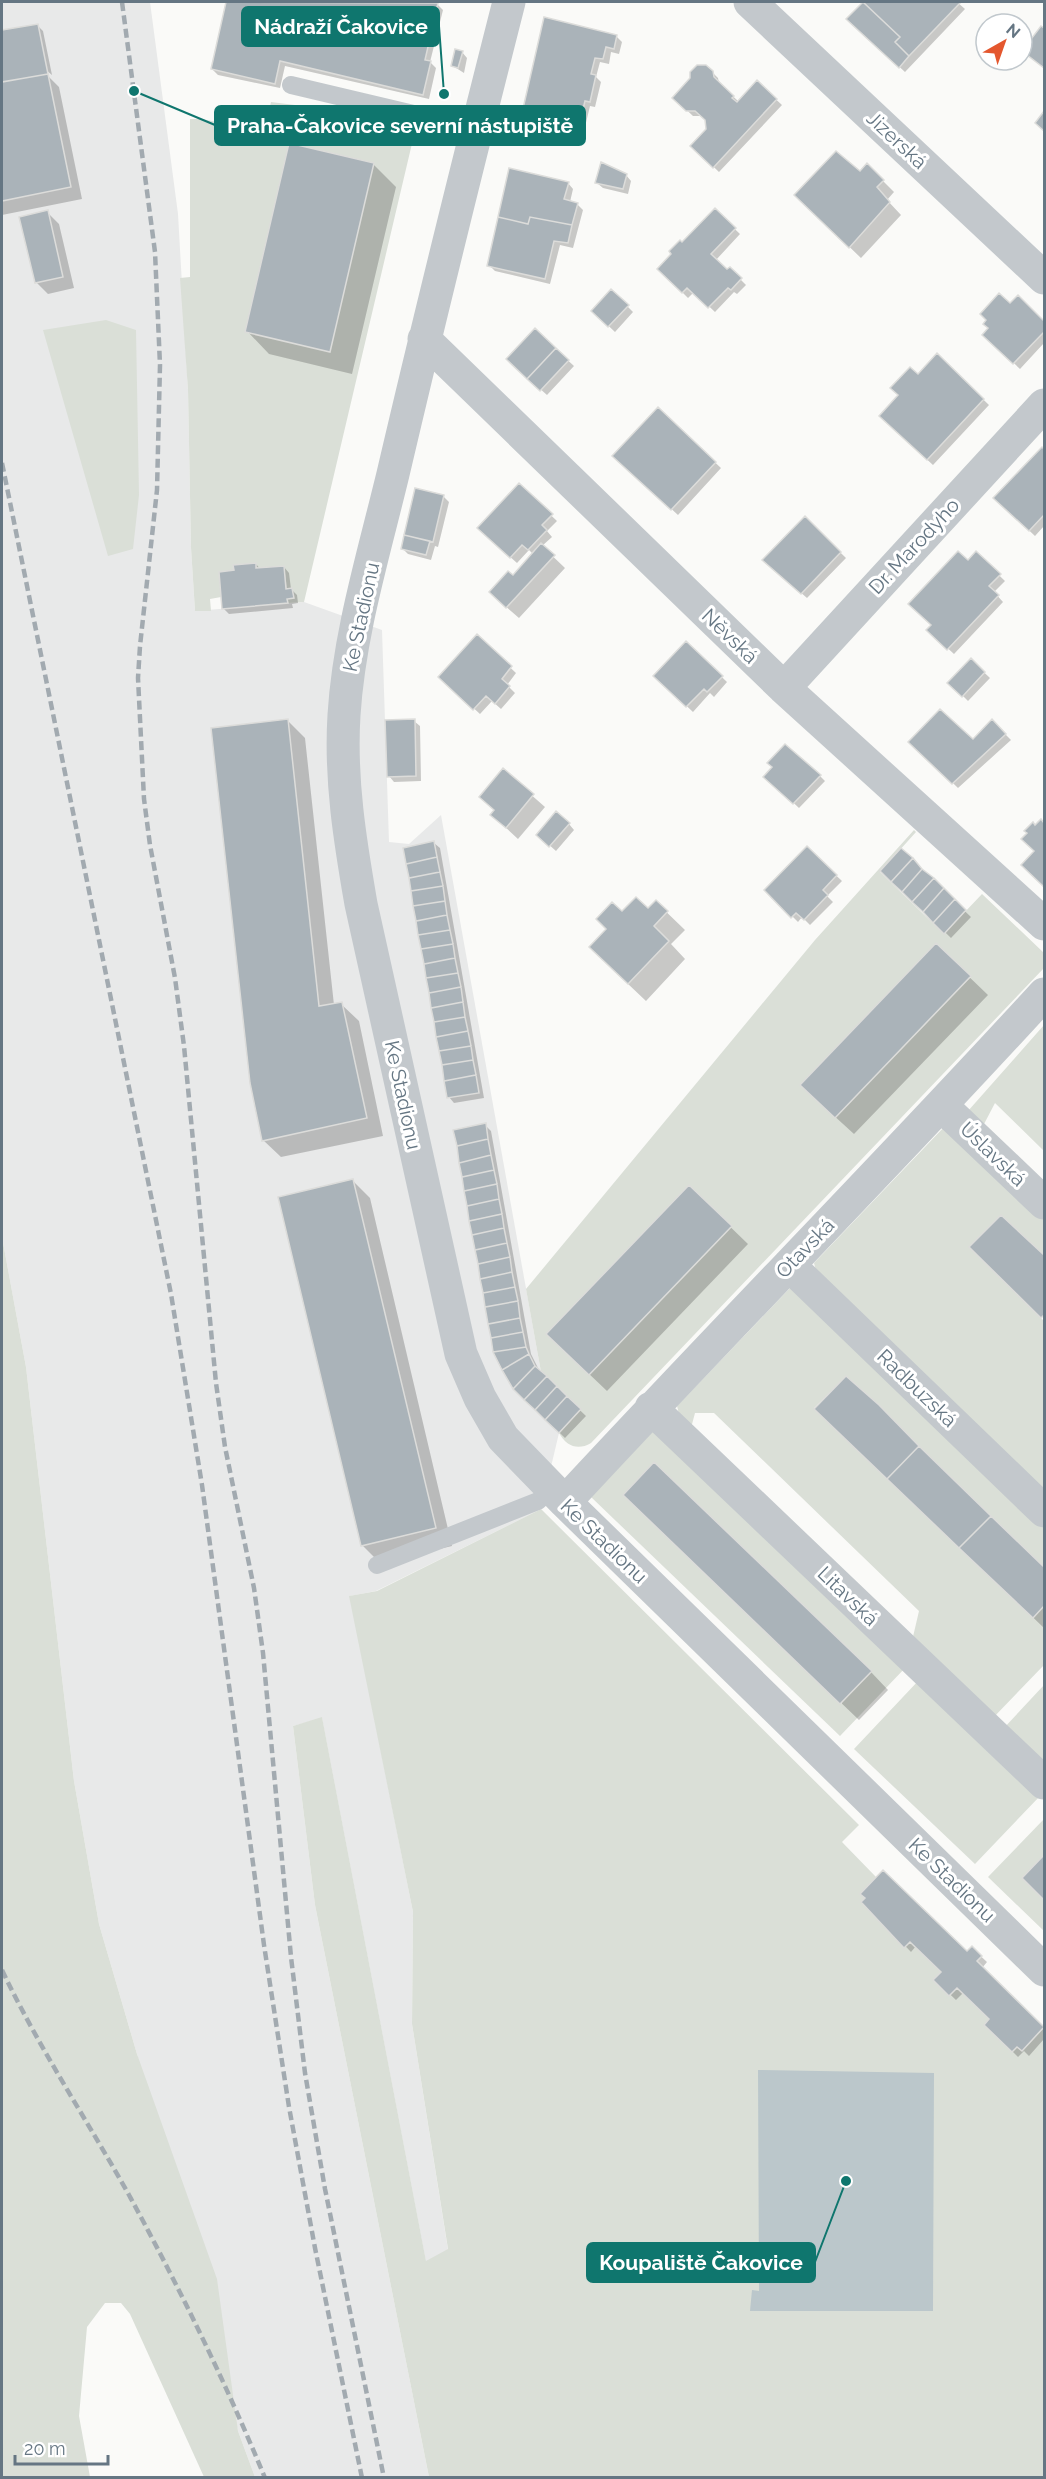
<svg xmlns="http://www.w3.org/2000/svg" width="1046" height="2479" viewBox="0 0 1046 2479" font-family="Raleway,sans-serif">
<rect width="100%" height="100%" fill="#fafaf8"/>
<path fill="#e8e9e9" d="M2,2H150L178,214L188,390L191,548L195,611L304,602L382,630L389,842L409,844L441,815L541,1372L581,1409L559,1433L541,1509L376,1591L350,1596L413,1912L412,2024L448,2250L426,2262L322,1718L293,1726L315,1905L429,2477H255L238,2431L137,2054L99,1924L74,1781L26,1367L2,1237Z"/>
<path fill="#dadfd7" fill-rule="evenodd" d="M271,102L319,108L414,135L304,602L288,603L287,599L294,598L292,589H287L284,566L257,569L256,563L234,565V571L221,597L210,599L211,611H195L191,548L188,390L180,278L190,277V119H202L264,132Z
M106,320L136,330L139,495L133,549L108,556L43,330Z
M914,830L916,832L880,872L944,934L982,894L1044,953V968L591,1443C578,1451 566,1446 559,1433L581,1409L541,1372L526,1289L815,940ZM936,943L971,977L835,1118L801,1085ZM689,1185L731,1225L546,1334Z
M1044,1025V1151L995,1103L983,1126L968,1111Z
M947,1124L1044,1218V1257L1001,1215L969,1247L1044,1321V1495L816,1271L814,1263Z
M2,1237L26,1367L74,1781L99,1924L137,2054L217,2279L238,2431L255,2477H204L130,2314L121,2303H105L87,2327L79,2416L90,2477H2Z
M792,1286L1044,1528V1567L846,1376L814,1408L1033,1618L1044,1606V1665L992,1719L912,1641L919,1611L714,1413H695L691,1428L680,1418L677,1406Z
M656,1428L906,1667L840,1736L591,1497ZM654,1462L871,1671L841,1704L623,1495Z
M541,1509L859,1825L842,1842L876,1877L861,1893L865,1898L861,1902L904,1947L910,1942L941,1972L949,1995L957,1988L989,2019L984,2025L1012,2052L1017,2047L1022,2051L1044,2028V2477H429L315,1905L293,1726L322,1717L426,2261L448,2249L412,2024L413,1912L349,1596L377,1591Z
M919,1680L1040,1796L975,1864L854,1749Z
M1044,1685V1769L1003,1729Z
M1044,1819V1855L1022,1878L1044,1900V1931L988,1877Z"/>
<path fill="#bbc7cb" d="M758,2070L934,2073L933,2311H750L752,2290L759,2291Z"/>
<path fill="#0003" d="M227,2H426L437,4L443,10L430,62L436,68L429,99L285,66L280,88L218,75L212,69Z
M865,2H957L965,9L905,72L848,19Z
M37,25L43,31L52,75L46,70V74L59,87L82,199L2,215V32Z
M1041,28L1044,30V68L1029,56Z
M616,36L622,42L619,54L611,52L609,64L600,62L596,77L601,82L595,107L590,106L584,131L529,119L524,113Z
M462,52L467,58L464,73L453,66Z
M706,66L718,78L719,83L739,102L757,82L782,105L719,172L692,146L707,129L706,119L702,116H693L674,98Z
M290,145L374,165L396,187L352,374L269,354L247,331Z
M867,165L894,192L887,200L901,215L861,258L808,207L860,173Z
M626,175L631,181L628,194L603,188L597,183Z
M568,183L573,189L570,202L577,204L583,210L573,248L560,245L550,284L495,271L489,265Z
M715,210L740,234L716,260L727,272L730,269L746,285L737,294L734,292L715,312L694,292L688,298L659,269Z
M47,212L59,224L74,288L48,294L36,282Z
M612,291L633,312L615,332L593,311Z
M1018,297L1044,323V343L1020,369L984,335Z
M535,330L574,366L547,395L520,371Z
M937,355L989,405L933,465L886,422L918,376Z
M658,409L721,468L678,515L614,456Z
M1044,446V526L1035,536L995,498Z
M519,485L557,521L547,531L552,537L542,546L565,568L519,618L503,604L513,577L533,554L529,550L517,563L484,534Z
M443,496L449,502L438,547L435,546L431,560L408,554L402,548Z
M805,518L846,558L807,598L770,566Z
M976,553L1005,581L994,592L1003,602L954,654L928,630L968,562Z
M256,564L261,570L284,567L289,573L291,589L297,595L298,603L292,604L293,608L229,614L224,609L235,572Z
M477,636L516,673L507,685L515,693L501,709L492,701L480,714L440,677Z
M686,643L727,682L714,697L710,693L693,712L655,676Z
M971,660L990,678L968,701L950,683Z
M287,720L305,738L334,1005L341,1004L359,1021L383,1136L281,1157L263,1140Z
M414,721L420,726L421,781L394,782L389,776Z
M992,721L1011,740L958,788L911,742L973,741Z
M774,767L820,776L825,781L799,808L765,776Z
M503,770L545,807L518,839L492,815L496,811Z
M1041,821L1044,825V885L1024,865L1036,851V827Z
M569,824L574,830L556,851L538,835Z
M434,843L440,848L484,1098L454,1103L449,1097Z
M807,848L842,881L827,896L833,902L810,925L802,917L798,922L766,890Z
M901,850L971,917L951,938L882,871Z
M656,902L685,930L671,944L685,959L646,1001L608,965V929L622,913L648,910Z
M936,945L988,995L854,1134L820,1103Z
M485,1125L491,1131L531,1354L540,1372L586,1416L565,1438L514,1388Z
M353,1181L370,1198L452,1546L380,1563L362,1545Z
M689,1187L748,1244L607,1391L565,1351Z
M1001,1217L1044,1259V1318L994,1269Z
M878,1406L1044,1569V1628L839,1431Z
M642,1512L871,1672L888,1690L859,1720Z
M1044,1857V1899L1024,1878Z
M863,1902L967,1953L972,1948L987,1962L982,1968L1044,2029V2039L1029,2056L1024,2051L1018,2057L986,2025L991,2019L964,1992L956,2000L935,1980L943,1972L916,1946L911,1952Z"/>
<path fill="#aab3b9" stroke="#dcdcda" stroke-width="1.5" d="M226,2L438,3L425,60L431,61L423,95L280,61L275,84L211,69Z
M863,2L900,37L895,42L909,56L899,68L846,19Z
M863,2H959L960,3L909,56L895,42L900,37Z
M544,17L617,35L614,49L606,47L603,59L595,58L591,74L596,75L590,102L585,101L579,126L522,113Z
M38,24L48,74L2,82V30Z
M1041,26L1044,28V68L1022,51Z
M455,49L463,51L458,68L451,66Z
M697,65H706L713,71L714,77L734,96L732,98L737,102L757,80L777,99L713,168L690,146L706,129L705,120L695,111H686L672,98L690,78V72Z
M48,74L71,187L2,201V82Z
M1044,111V131L1035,123Z
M289,143L374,163L330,352L245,332Z
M836,151L860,171L867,163L884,180L877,187L890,202L849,248L794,195Z
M601,162L627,174L623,189L595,183Z
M509,168L569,182L564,199L578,203L572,225L530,217L528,224L498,217Z
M715,208L736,228L711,254L727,269L730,267L742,278L731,290L728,288L708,308L687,288L682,293L657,269L671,254L669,251L680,240L682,242Z
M48,210L63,277L35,283L19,217Z
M498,217L528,224L530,217L572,225L568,243L554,241L545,279L487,266Z
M611,289L629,305L608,327L591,311Z
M999,293L1010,303L1018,295L1044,321V332L1013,364L982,335L988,328L983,324L986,320L980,314Z
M535,328L556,348L527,379L506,359Z
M556,348L569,360L540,391L527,379Z
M937,353L984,399L927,460L879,416L898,395L890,388L910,367L918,374Z
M658,407L716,462L671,510L612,456Z
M1042,447L1044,449V515L1029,531L993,498Z
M519,483L553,514L542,525L547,530L528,550L522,545L510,558L477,528Z
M415,488L444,495L433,542L404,535Z
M805,516L841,552L801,594L762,560Z
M404,535L430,541L426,555L401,549Z
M541,543L555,555L506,608L489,592L508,571L513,575Z
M958,551L968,560L976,551L1001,574L989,586L999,595L947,650L926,630L931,625L908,604Z
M256,563V568L284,566L286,589L292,588L294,598L287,599L288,603L222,609L219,572L234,570L233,565Z
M477,634L512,666L502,679L510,686L495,704L486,696L473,710L438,677Z
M686,641L723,676L707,692L704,689L686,707L653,676Z
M971,658L985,672L962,697L947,683Z
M940,709L973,739L992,719L1006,734L952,784L908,742Z
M288,719L319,1006L342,1002L367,1118L262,1141L250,1083L211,728Z
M415,719L416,776L387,777L385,720Z
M785,744L821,775L793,804L763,777L772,767L767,763Z
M503,768L534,794L506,828L490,815L494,810L479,797Z
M556,811L570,823L549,847L536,835Z
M1041,819L1044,823V887L1021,865L1034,851L1021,839L1027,833L1024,831L1033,822L1035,825Z
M434,841L437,857L406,864L403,848Z
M807,846L837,875L823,890L828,895L804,920L796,913L791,918L764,890Z
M901,848L913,858L891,882L880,871Z
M437,857L440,872L409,878L406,864Z
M913,858L922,869L902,892L891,882Z
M922,869L934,878L912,902L902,892Z
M440,872L443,886L411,891L409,878Z
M934,878L944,888L923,912L912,902Z
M443,886L445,901L413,906L411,891Z
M944,888L955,899L933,923L923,912Z
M636,897L648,908L656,900L668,911L654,926L669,941L628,984L589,947L606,929L596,919L612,902L622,911Z
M955,899L966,910L944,934L933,923Z
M445,901L447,915L416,921L413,906Z
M447,915L450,930L418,935L416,921Z
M450,930L453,944L421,949L418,935Z
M936,943L971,976L835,1118L800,1085Z
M453,944L455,958L424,964L421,949Z
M455,958L458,973L426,978L424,964Z
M458,973L461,987L429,993L426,978Z
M461,987L463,1002L431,1008L429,993Z
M463,1002L465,1017L434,1022L431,1008Z
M465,1017L468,1031L436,1037L434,1022Z
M468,1031L471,1046L439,1051L436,1037Z
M471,1046L473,1060L442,1065L439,1051Z
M473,1060L476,1075L444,1081L442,1065Z
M476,1075L479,1093L447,1098L444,1081Z
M486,1123L488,1139L457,1146L453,1130Z
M488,1139L491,1155L459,1163L457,1146Z
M491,1155L494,1170L462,1177L459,1163Z
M494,1170L497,1184L464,1191L462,1177Z
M353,1179L436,1528L361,1546L278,1197Z
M497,1184L499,1199L467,1206L464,1191Z
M689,1185L732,1226L589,1375L546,1334Z
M499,1199L502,1214L469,1221L467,1206Z
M502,1214L504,1228L472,1235L469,1221Z
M1001,1215L1044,1255V1315L1041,1318L969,1247Z
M504,1228L507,1243L475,1250L472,1235Z
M507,1243L510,1257L478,1264L475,1250Z
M510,1257L512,1272L480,1279L478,1264Z
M512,1272L515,1287L483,1293L480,1279Z
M515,1287L518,1301L485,1307L483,1293Z
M518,1301L520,1318L488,1324L485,1307Z
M520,1318L523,1332L491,1338L488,1324Z
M523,1332L526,1347L493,1352L491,1338Z
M526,1347L529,1354L502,1370L493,1352Z
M529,1354L535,1366L513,1389L502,1370Z
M535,1366L547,1376L524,1400L513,1389Z
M547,1376L557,1386L535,1410L524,1400Z
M846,1376L879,1405L919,1446L887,1479L814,1409Z
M557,1386L567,1396L545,1420L535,1410Z
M567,1396L581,1409L559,1433L545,1420Z
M919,1446L991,1516L959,1548L887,1479Z
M654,1462L872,1671L840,1704L623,1495Z
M991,1516L1044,1567V1606L1033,1618L959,1548Z
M1044,1855V1900L1022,1878Z
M883,1870L967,1951L972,1946L982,1956L977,1961L1044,2027L1022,2051L1017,2047L1012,2052L984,2025L989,2019L957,1988L949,1996L933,1980L941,1972L910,1942L904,1948L861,1902L865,1898L860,1894Z"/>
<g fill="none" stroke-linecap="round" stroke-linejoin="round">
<path stroke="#c3c8cc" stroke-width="18" d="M291,85L477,129
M377,1565L538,1501L551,1489"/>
<path stroke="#c3c8cc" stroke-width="33" d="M509,2C469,159 430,316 393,474C374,553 349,634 344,715C340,779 350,841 361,904L461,1354L480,1398L503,1438L565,1502L1044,1970
M750,2L1044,278
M424,339L784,688L1044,924
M784,688L1044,405
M942,1106L1044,1203
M789,1265L1044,1511
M651,1408L1044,1783
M565,1502C723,1331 887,1166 1044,994"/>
<path stroke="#a2aab0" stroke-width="4.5" stroke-dasharray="9 4.5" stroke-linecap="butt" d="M122,2L155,252L160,365L157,490L140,646L138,678L144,799L150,845L175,978L184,1046L216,1383L225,1447L254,1588L263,1653L291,1957L305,2073L325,2189L384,2478
M2,463L171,1294L202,1485L264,1945L289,2107L315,2248L362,2478
M2,1970C39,2048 87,2120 129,2195C179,2287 225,2381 265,2478"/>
</g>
<g text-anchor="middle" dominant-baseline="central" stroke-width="6" stroke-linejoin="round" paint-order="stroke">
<g font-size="20" fill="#657683" stroke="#fff">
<text transform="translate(897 140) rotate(43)">Jizerská</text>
<text transform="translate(914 546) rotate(-47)">Dr. Marodyho</text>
<text transform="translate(361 617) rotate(-78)">Ke Stadionu</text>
<text transform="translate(730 636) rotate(44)">Něvská</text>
<text transform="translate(403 1095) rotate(78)">Ke Stadionu</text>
<text transform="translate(993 1154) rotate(44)">Úslavská</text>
<text transform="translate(805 1248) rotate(-46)">Otavská</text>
<text transform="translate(917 1388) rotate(44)">Radbuzská</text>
<text transform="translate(604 1541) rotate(44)">Ke Stadionu</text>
<text transform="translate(848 1596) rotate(44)">Litavská</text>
<text transform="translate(952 1880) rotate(44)">Ke Stadionu</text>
</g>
</g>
<path fill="none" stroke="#0f766e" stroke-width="2" d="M444 94L439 26M134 91L215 125M846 2181L815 2262"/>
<g fill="#0f766e" stroke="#fff" stroke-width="2">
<circle cx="444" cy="94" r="6"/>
<circle cx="134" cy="91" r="6"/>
<circle cx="846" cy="2181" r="6"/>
</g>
<g fill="#0f766e" stroke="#0f766e" stroke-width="2">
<rect x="242" y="7" width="197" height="39" rx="6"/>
<rect x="215" y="106" width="370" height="39" rx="6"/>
<rect x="587" y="2243" width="228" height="39" rx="6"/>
</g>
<g font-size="21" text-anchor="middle" font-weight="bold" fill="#fff">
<text x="341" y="34">Nádraží Čakovice</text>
<text x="400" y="133">Praha-Čakovice severní nástupiště</text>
<text x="701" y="2270">Koupaliště Čakovice</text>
</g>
<rect width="1046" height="2479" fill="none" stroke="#657683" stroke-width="6"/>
<g transform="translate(1004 42) rotate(40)"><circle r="28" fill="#ffffff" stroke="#c1c8cd" stroke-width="1.5"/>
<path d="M0-4.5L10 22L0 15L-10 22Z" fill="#e4572e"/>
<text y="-9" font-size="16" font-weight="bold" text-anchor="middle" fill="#657683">N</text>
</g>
<path d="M15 2455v9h93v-9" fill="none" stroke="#657683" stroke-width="3"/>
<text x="24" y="2455" font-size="18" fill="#657683" stroke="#ffffff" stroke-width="4.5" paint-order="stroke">20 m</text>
</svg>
